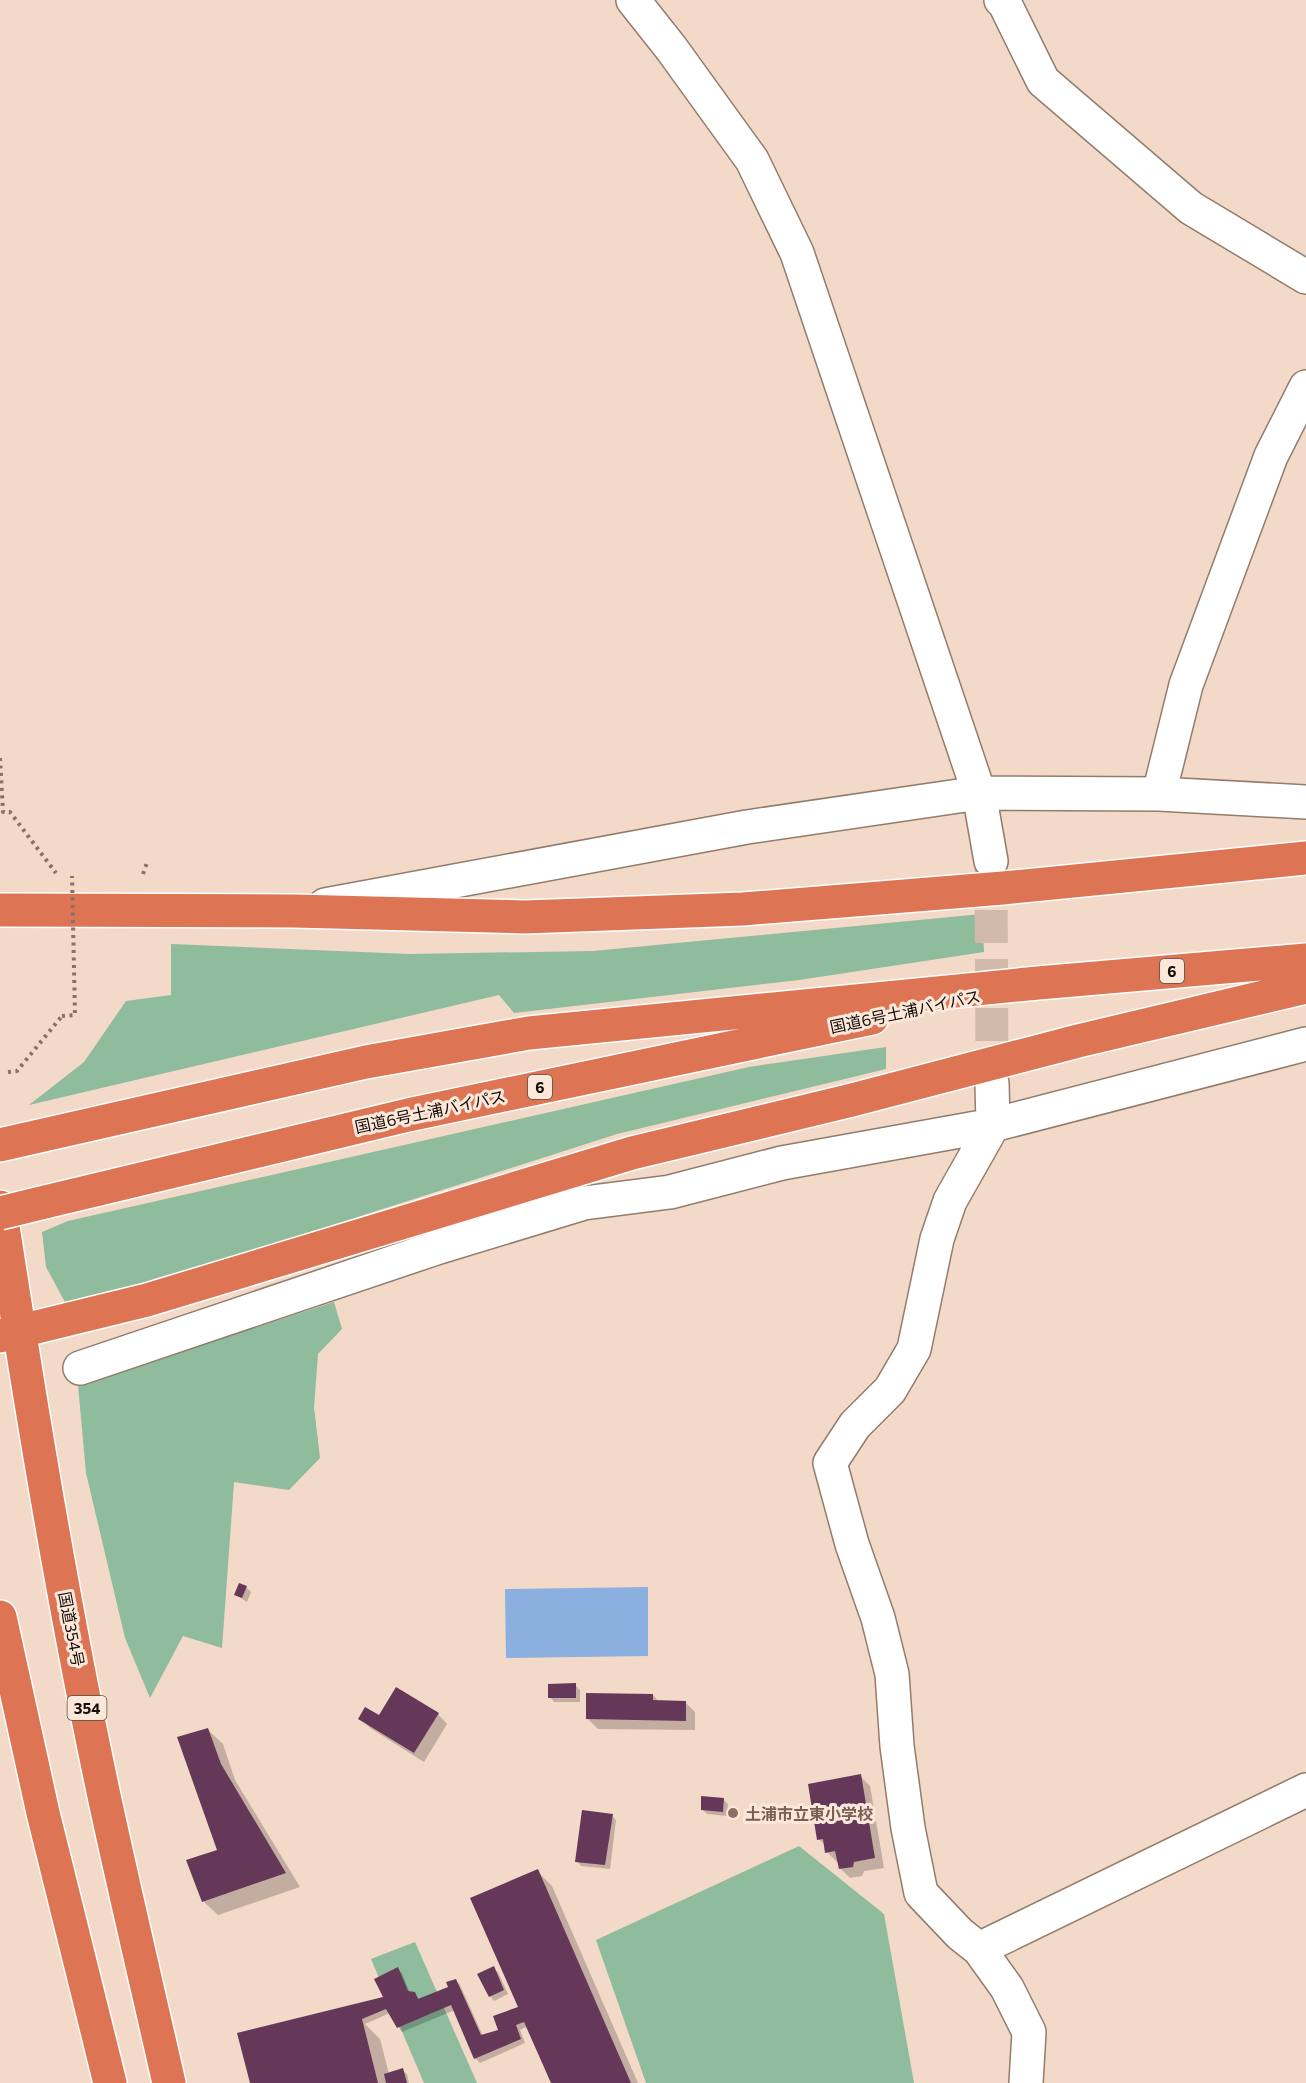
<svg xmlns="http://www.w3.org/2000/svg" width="1306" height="2083" viewBox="0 0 1306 2083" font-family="Commissioner,'Noto Sans JP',sans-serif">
<rect width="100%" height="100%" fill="#f3d9c8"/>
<path fill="#8ebc9d" d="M982,914L984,952L799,980L514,1013L499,995L29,1105L84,1062L126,1001L171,995V944L409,954L593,951Z
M886,1047V1069L617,1134L80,1306L65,1302L46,1267L42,1232L68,1221L749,1067Z
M334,1302L342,1329L318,1354L314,1407L320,1458L289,1490L234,1482L222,1648L183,1636L150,1698L125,1638L86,1473L78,1385Z
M799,1846L884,1914L914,2083H646L596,1940Z
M415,1942L477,2083H424L371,1959Z"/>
<path fill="#8bafde" d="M648,1587V1656L506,1658L505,1589Z"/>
<path fill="#0003" d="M246,1587L251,1592L247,1602L236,1595Z
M575,1685L580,1690V1702H554L550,1697Z
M653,1695L659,1702H685L695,1712V1730L598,1729L588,1719Z
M438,1714L447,1724L424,1762L370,1728L360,1718Z
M208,1730L223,1744L235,1780L300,1887L218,1915L203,1901L219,1851Z
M860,1776L870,1786L884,1868L864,1871L862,1876L850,1878L840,1868L839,1862H837L827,1852L826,1846L819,1839Z
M723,1799L728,1804L727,1816L707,1814L702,1809Z
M612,1816L616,1820L610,1869L581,1866L577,1861Z
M537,1871L552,1886L638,2083H553L528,2026L520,2030L525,2043L480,2063L475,2058L455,2010L402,2032L390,2013L365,2024L380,2039L389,2074L402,2070L407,2074L409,2083H252L385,1998L397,1969L402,1973L410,1993H414L420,2000L449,1988L456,1981L460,1985L483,2036L500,2031L520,2008Z
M493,1968L498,1972L508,1994L494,2001L490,1996Z"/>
<path fill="#65385a" d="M239,1583L247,1586L242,1598L234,1595Z
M576,1683V1698H548V1684Z
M396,1687L439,1713L414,1753L358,1719L365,1707L379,1715Z
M586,1693L653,1694V1700L686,1701V1721L586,1719Z
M208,1728L221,1764L286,1873L202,1902L186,1860L217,1850L177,1737Z
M861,1774L875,1858L854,1862L853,1867L839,1869L835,1851L825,1853L823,1839L817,1840L808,1784Z
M701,1796L724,1798L723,1812L701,1810Z
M582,1810L613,1814L605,1865L575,1862Z
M538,1869L631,2083H551L524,2022L516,2025L521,2039L474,2059L451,2005L397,2028L386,2009L362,2019L378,2083H250L237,2033L383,1997L374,1979L398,1967L408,1991L415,1992L418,1999L448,1987L446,1982L456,1979L481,2035L498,2030L493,2016L518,2007L470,1898Z
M494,1966L504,1990L489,1997L477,1974Z
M403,2068L407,2083H386L384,2074Z"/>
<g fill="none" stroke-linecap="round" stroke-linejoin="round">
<path stroke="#d2baab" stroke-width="33" stroke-dasharray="33 16" stroke-linecap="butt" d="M991,861L992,1083"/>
<defs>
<path id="minor" d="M633,0L671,48L752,160L797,253L979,793L991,861
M1001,0L1004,2L1043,81L1191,208L1306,277
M1159,794L1186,685L1271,456L1306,387
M325,905L747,827L979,793L1159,794L1306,802
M992,1083L993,1125L950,1201L937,1239L914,1349L890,1390L855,1425L830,1463L852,1544L878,1618L892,1674L897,1746L908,1828L921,1893L960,1934L979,1949L1007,1988L1029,2032L1026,2083
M80,1368L436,1248L584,1203L670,1192L782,1163L993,1125L1306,1044
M979,1949L1306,1790"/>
<path id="highway" d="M0,910L294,911L525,917L743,909L1003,888L1306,858
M0,1145L366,1062L529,1033L1038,983L1306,960
M45,1202L408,1115L872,1018
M0,1207C30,1402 62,1598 103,1791C124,1889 147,1986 169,2083
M0,1336L147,1300L632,1153L852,1100L1078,1041L1306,987
M0,1617L43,1813L110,2083"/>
</defs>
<use href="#minor" stroke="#937c6c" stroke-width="36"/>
<use href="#highway" stroke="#fff" stroke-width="36"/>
<path stroke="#847367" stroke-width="4" stroke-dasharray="3 4.5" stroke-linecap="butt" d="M0,758L3,812H10L56,873
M143,874L148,860
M8,1072L17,1071L62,1016"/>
<use href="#minor" stroke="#fff" stroke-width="33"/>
<use href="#highway" stroke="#dd7555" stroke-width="33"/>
<defs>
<path id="highway-bridge" d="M0,1213L45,1202"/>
</defs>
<use href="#highway-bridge" stroke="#fff" stroke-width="36" stroke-linecap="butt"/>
<path stroke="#847367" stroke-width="4" stroke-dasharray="3 4.5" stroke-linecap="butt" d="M62,1016L75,1015L72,876"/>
<use href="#highway-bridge" stroke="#dd7555" stroke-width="33"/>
</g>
<circle fill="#8d6e63" stroke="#fce8da" stroke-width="2" cx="733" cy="1813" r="6"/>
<g text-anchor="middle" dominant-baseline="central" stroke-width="6" stroke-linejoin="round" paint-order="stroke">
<g fill="#fce8da" stroke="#5a4f46" stroke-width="1.5">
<rect x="1160" y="959" width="24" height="24" rx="4.5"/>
<rect x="528" y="1075" width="24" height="24" rx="4.5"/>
<rect x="67.5" y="1696" width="39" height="24" rx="4.5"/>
</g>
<g font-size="15" font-weight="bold" fill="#150d07">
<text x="1172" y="971">6</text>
<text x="540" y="1087">6</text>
<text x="87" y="1708">354</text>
</g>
<g font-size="16" fill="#150d07" stroke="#fce8da">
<text transform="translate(905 1011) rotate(-12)">国道6号土浦バイパス</text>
<text transform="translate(430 1111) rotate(-12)">国道6号土浦バイパス</text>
<text transform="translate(72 1629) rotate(79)">国道354号</text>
</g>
<g font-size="16" font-weight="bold" fill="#785e54" stroke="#fce8da" text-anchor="start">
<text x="745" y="1813">土浦市立東小学校</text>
</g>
</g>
</svg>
